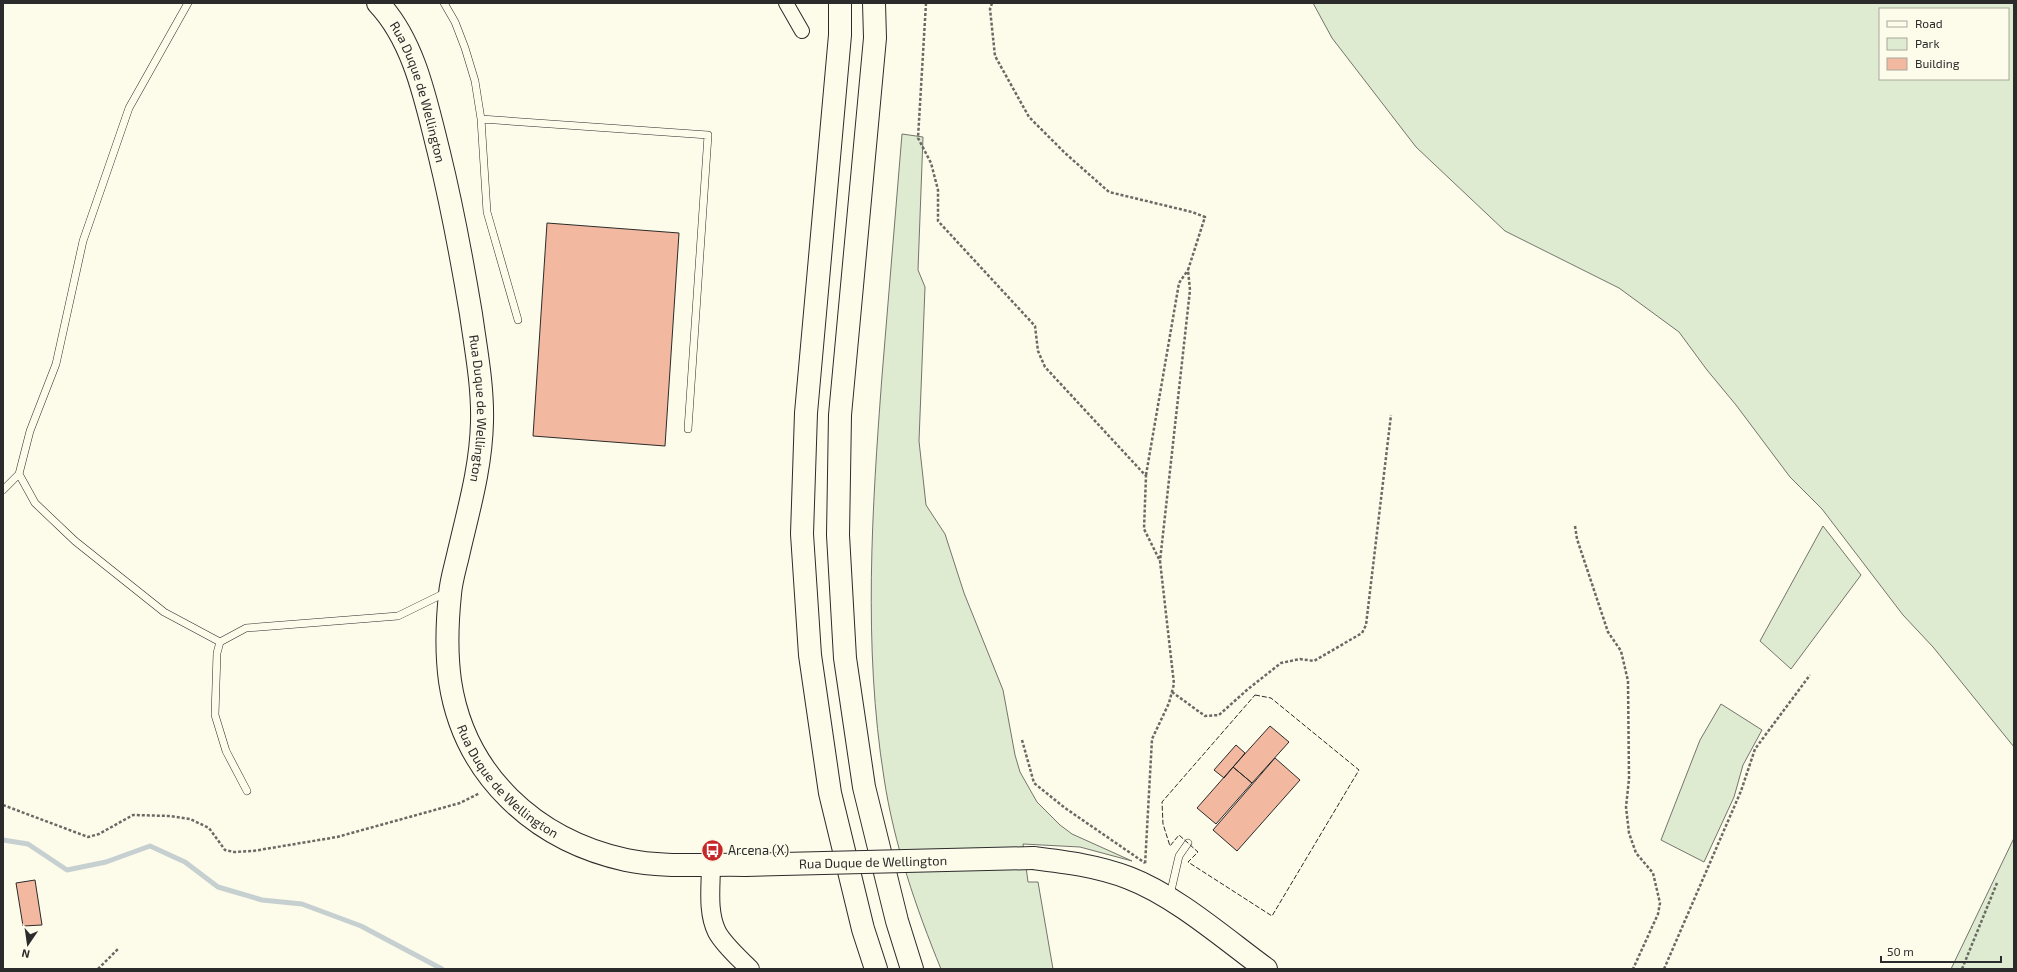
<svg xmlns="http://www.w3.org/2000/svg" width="2017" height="972" viewBox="0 0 2017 972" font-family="'Exo 2',sans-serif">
<rect width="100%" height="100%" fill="#fdfbea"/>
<path fill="#deebd1" stroke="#74746e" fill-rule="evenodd" d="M1313,3H2014V747L1933,647L1903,615L1822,509L1790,477L1736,405L1707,370L1679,332L1619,288L1505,231L1416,147L1332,38ZM1880,9H2008V79H1880Z
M902,134L923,137L918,270L925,287L919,441L926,505L945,534L964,593L1003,690L1015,755L1020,772L1037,802L1060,825L1072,834L1132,861L1080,847L1023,844L1028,882H1038L1053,969H941C916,908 894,844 884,778C863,646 872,509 882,376C889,295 895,215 902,134Z
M1823,526L1861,575L1791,669L1760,641Z
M1721,704L1762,730L1743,765L1734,797L1704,862L1661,840L1700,740Z
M2014,838V969H1951Z"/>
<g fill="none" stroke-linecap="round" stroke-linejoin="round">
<path stroke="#c7d0d0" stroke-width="5" d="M3,840L28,844L67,870L106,862L150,846L185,862L218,887L262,900L302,904L361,926L442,969"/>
</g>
<path fill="#f2b8a0" stroke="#2b2b2b" d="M547,223L679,233L665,446L533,436Z
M1270,726L1289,742L1252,783L1233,767Z
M1236,745L1245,753L1224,778L1214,770Z
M1275,758L1300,780L1237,851L1213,830Z
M1233,767L1252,783L1216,824L1197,808Z
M35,880L42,925L23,926L16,883Z"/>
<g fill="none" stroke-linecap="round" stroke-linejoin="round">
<defs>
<path id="service" d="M188,3L129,108L83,241L56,364L30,431L19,474L35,503L75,541L164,612L220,642
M444,3L455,22L465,48L475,81L481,119L487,212L518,320
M481,119L708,135L688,429
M3,490L19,474
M247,791L226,751L215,715L217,653L220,642L246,628L398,616L447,592
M1170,895L1179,856L1188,843"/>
<path id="minor" d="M786,3L802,31"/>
<path id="tertiary" d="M711,864C711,886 707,912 717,932C724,945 739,958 750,969"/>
<g id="primary">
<path id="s1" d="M378,3C415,42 426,102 439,153C452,206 462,260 471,314C476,350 483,386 482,422C481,467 469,508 459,551C456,565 451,580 450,594C447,623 446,652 450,681C464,775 535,840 626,860C664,868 706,864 745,865"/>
<path d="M1033,858C1066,862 1098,866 1129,878C1176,896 1225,939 1266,969"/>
</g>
<path id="motorway" d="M840,3V35L806,413L802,534L810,655L830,793L863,929L876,969
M874,3L875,38L840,415L838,535L845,658L864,787L897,921L912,969"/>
</defs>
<use href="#service" stroke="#2b2b2b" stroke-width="8"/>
<use href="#minor" stroke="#2b2b2b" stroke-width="16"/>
<use href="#tertiary" stroke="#2b2b2b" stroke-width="20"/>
<use href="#primary" stroke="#2b2b2b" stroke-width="24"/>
<use href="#motorway" stroke="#2b2b2b" stroke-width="24"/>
<path stroke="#6a6964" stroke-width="2.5" stroke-dasharray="3 2" stroke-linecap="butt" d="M926,3L918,138L931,163L938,190V221L1035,326L1038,351L1045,367L1146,476L1144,529L1160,561L1174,684L1169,703L1152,739L1145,865
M992,3L990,9L995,56L1029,117L1065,153L1109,192L1192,212L1205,217L1188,270L1190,290L1160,561
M1146,475L1179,283L1188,270
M1575,526L1577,539L1608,632L1621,651L1628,681L1629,779L1626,807L1629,833L1636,853L1653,873L1660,903L1658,914L1633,969
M1172,692L1205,716L1219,715L1248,689L1281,663L1300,659L1314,661L1362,633L1366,625L1391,415
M1022,740L1034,783L1065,808L1145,863
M3,805L88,837L99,834L133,815L170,816L190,819L209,828L225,850L234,852L253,851L337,837L460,803L480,793
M98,969L118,949
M1664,969L1741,791L1755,749L1810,675
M1962,969L1997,883"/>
<use href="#service" stroke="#fdfbea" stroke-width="7"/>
<use href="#minor" stroke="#fdfbea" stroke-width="14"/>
<use href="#tertiary" stroke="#fdfbea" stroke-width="18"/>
<use href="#primary" stroke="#fdfbea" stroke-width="22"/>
<use href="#motorway" stroke="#fdfbea" stroke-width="22"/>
<defs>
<g id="primary-bridge">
<path id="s2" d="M745,865L1033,858"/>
</g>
</defs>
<use href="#primary-bridge" stroke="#2b2b2b" stroke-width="24" stroke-linecap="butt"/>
<use href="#primary-bridge" stroke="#fdfbea" stroke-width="22"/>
<path stroke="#2b2b2b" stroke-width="1" stroke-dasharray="5 2" stroke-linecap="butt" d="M1255,695L1271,698L1359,770L1272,916L1188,862L1198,852L1179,835L1170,846L1163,824L1162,802Z"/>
</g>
<defs>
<symbol id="bus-disc" viewBox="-11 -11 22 22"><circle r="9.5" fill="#c62828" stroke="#fdfbea"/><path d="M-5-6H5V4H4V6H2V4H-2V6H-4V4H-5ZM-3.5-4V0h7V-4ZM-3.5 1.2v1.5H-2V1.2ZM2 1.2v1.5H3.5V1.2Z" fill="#fff"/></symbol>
</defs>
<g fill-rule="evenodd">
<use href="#bus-disc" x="700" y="838" width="25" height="25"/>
</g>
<g text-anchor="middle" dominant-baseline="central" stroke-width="3" stroke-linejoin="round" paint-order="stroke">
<g font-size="13" fill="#2b2b2b" stroke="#fdfbea">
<text stroke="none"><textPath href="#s1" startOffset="99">Rua Duque de Wellington</textPath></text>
<text stroke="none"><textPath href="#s1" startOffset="423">Rua Duque de Wellington</textPath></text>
<text stroke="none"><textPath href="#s1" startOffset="819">Rua Duque de Wellington</textPath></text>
<text stroke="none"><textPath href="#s2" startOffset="128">Rua Duque de Wellington</textPath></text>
</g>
<g font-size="13" fill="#2b2b2b" stroke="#fdfbea" text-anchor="start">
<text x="728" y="850">Arcena (X)</text>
</g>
</g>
<rect width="2017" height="972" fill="none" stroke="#2b2b2b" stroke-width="8"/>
<rect x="1879" y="8" width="130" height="72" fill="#fdfbea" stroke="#a9a89e"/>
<rect x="1887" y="21" width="20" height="6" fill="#fdfbea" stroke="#a9a89e"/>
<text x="1915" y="28" font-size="12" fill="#2b2b2b">Road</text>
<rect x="1887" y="38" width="20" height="12" fill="#deebd1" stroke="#a9a89e"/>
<text x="1915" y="48" font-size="12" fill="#2b2b2b">Park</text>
<rect x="1887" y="58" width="20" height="12" fill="#f2b8a0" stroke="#a9a89e"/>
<text x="1915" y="68" font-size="12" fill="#2b2b2b">Building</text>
<g transform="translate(28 944) rotate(193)" stroke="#fdfbea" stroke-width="3" paint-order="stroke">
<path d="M0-3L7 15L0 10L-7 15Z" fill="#2b2b2b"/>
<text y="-6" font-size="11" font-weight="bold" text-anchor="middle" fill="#2b2b2b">N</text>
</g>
<path d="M1881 956v6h120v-6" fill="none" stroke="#2b2b2b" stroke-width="2"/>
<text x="1887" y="956" font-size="12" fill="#2b2b2b" stroke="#fdfbea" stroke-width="3" paint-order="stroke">50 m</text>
</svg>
